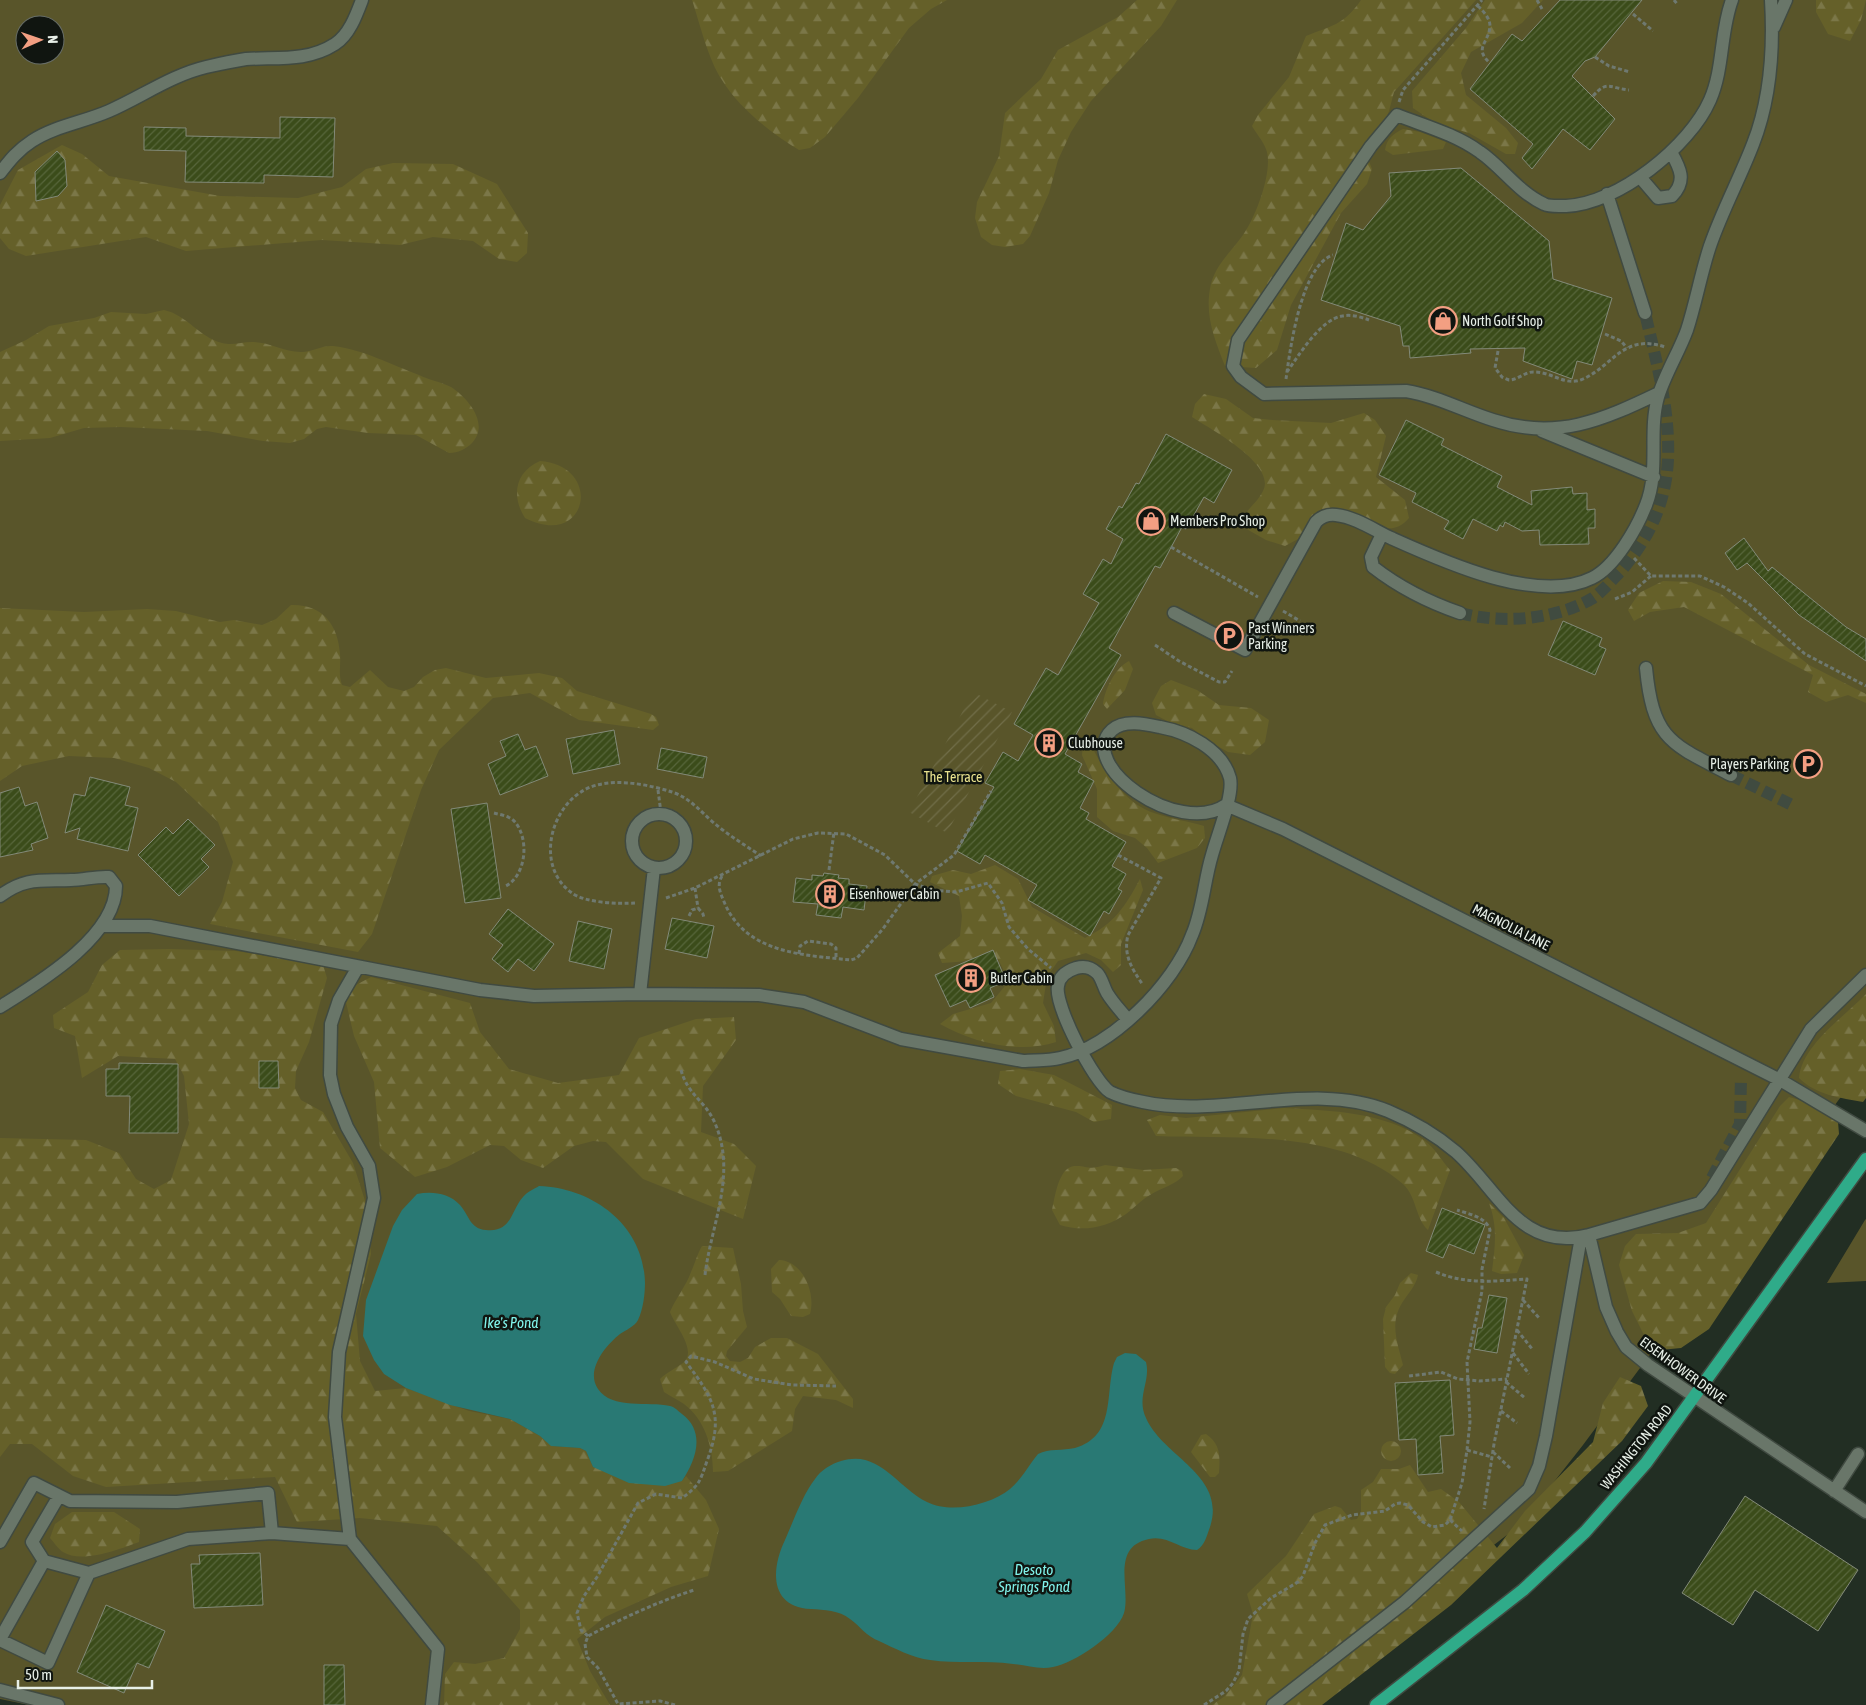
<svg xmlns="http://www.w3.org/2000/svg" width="1866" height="1705" viewBox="0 0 1866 1705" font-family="'Asap Condensed',sans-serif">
<defs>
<pattern id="forest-firs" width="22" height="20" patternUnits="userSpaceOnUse" patternTransform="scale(1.25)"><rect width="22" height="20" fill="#656029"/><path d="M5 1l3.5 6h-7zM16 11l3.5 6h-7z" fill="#7b7748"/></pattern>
<pattern id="garden-furrows" width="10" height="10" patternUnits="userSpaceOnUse" patternTransform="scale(1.25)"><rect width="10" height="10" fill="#59552a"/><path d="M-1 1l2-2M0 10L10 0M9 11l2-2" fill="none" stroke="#716e49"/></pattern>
<pattern id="building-hatch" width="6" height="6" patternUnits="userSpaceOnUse" patternTransform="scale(1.25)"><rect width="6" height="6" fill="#3b4c1a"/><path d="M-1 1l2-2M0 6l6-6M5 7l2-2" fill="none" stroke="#57663b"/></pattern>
</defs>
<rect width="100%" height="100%" fill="#222e23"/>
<path fill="#59552a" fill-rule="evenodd" d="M0,0H1866V1063L1583,1445L1520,1525L1285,1705H29L0,1699ZM25,25H55V55H25Z
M1866,1219V1281L1827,1283L1865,1220Z"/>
<path fill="url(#forest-firs)" d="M692,0H947L931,9L909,28L858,98L825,137L810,148L799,150C771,133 739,108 722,80C708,59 700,24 692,0Z
M1137,0H1177L1161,26L1091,101L1071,132L1058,160L1049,193L1030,236L1023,244L1005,247L992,245L981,237L975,218L977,202L999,156L1005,113L1041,79L1058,50L1118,17Z
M1361,0H1476L1394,92L1389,111L1368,159L1372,169L1367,184L1341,213L1291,305L1277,350L1256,368L1225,366C1215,340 1205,317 1210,289C1213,267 1231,252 1243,235C1256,217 1274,169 1266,149C1263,141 1256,133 1252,126L1258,115L1289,77L1306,36C1331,26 1344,25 1361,0Z
M1485,0H1543L1522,23L1471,52L1461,73L1466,95L1506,128L1518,143L1515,154H1506L1469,133L1435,123L1413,108L1412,91L1466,28Z
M1816,0H1866L1861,20L1850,41L1828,34L1816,12Z
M1403,129L1420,132L1446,142L1443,149L1393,155L1385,150C1387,138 1393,134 1403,129Z
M62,145L82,154L109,176L220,196L298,198L342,187L366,169L393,163L453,164L497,184L528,233L527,253L517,262L499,259L473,241L433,237L400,245L322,240L186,251L146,237L26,256L9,249L0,238V205L18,170Z
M164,310C187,315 199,337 222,343C233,346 241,342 252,342C270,342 285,353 303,352C314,351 323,345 333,346C362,349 392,365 419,375C429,380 441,382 451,387C468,398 490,424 472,443C466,449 458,453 449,453L416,435L368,433L326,427L317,429L304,439L290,443L263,441L207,431L121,427L84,428L50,438L0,441V352L26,340L49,326L94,318L111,312L146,314Z
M1204,394L1226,399L1253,418L1272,420L1331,423L1364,413L1375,420L1386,436L1376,477L1405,500L1409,518C1389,543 1361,515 1337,512C1330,511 1320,515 1314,516L1298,539L1285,546L1266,540L1243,527C1245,506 1255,507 1263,491C1277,464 1210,429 1192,417L1195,404Z
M540,461C604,466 588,550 525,518C511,496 515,472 540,461Z
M1663,581L1691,582L1721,594L1809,665L1866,694V703L1848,695L1826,702L1808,692L1813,675L1684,607L1650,612L1634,621L1628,610L1639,593Z
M291,605C322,604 338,624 340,654C341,665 338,674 342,685L350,687L370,670L388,687L404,691L414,687L423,677L435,670L446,668L486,678L539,673L562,678L577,691L651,714L656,717L659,725L653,730L579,720L530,693L493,698L439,750L421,790L372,934L358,952L210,924L222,902L233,862L218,822L176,782L149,768L114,758L69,756L22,766L0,781V608L84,612L147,609L176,611L220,622L234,620L262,625L276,619Z
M1129,661L1133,669L1125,690L1107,709L1103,704C1105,689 1115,668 1129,661Z
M1171,680L1197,690L1219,705L1251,708L1269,720L1265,742L1250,755L1228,752L1207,740L1192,728L1169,722L1156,715L1152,703L1161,686Z
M1083,746L1093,749C1106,774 1126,804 1154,813C1170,819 1188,821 1204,826L1205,838L1197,848L1158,863L1147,848L1135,838L1113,831L1097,817V789L1082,755Z
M995,865L1018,879L1032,907L1085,938C1114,924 1125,907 1140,879L1143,890L1121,944V965L1113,972L1101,960L1086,953L1058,961L1047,977L1043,1003L1054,1026L1056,1042C1020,1054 973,1043 940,1024L953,1014L991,1003L1009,981L998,959L942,963L938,953L960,936L962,916L959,896L930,882L932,876L953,870L971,874Z
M168,949L236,951L323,965L327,978L309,1042L296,1071L295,1088L301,1100L323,1112L353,1163L367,1207L371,1254L356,1314L360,1361L375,1391L406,1388L469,1411L510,1419L540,1436L552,1446L580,1448L586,1451L593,1467L682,1481L686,1476L706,1500L719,1529L708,1576L671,1587L605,1617L577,1639L590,1671L610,1705H444L445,1674L454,1662L475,1664L504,1658L520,1629V1610L478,1563L437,1526L360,1518L297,1522L275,1477L106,1487L73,1476L32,1444H10L0,1457V1138L86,1140L119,1153L136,1179L154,1189L171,1180L189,1124L184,1076L175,1059L118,1056L82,1078L75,1036L54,1028L53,1015L88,992L102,965L120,950Z
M371,977L470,1003L480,1032L509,1069L558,1083L619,1075L639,1038L696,1019L734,1017L736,1040L703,1086L701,1132L734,1144L756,1166L743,1219L643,1179L606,1142L593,1141L574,1146L543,1168L521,1160L504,1146L490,1145L447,1167L415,1177L380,1148L374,1082L354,1036L345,998L354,986Z
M1866,994V1098L1863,1102C1841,1098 1816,1095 1799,1078C1802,1045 1844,1017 1866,994Z
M1020,1069L1054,1075L1112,1105L1111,1119L1094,1122L1076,1112L1016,1096L998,1084L1000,1071Z
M1789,1097L1807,1102L1838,1122L1839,1134L1709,1329L1681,1348L1660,1350L1643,1333L1632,1311L1619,1265L1625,1246L1636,1234L1678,1233L1706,1223L1780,1106Z
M1284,1108C1331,1111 1385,1111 1425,1141C1435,1148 1442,1161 1450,1170L1428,1230C1415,1218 1417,1197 1403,1184C1340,1129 1235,1139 1156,1136L1147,1120L1160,1115L1186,1118Z
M1105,1165L1143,1170L1176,1168L1182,1171L1183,1176C1175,1185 1161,1188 1150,1195C1141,1200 1134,1208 1126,1214C1106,1228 1083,1232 1060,1225L1052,1210C1055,1198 1058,1168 1074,1166C1087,1165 1088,1171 1105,1165Z
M1489,1203L1504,1218L1524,1255L1517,1273L1501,1274L1492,1271C1495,1247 1498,1227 1489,1203Z
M702,1246L733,1248L741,1284L743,1311L747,1327L727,1351L726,1356L730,1361L740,1362L748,1358L755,1347L771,1338H787L818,1354L853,1399V1408L836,1400L803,1396L795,1409L792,1431L728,1471L713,1472C713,1447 705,1420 684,1404C678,1400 670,1396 664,1392L660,1379C667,1372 675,1369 683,1363C698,1351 675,1326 670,1312C676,1298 686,1286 691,1272C695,1263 697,1255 702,1246Z
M779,1260C803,1261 816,1293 810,1314L803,1317L791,1316L780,1299L772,1292L771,1269Z
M1411,1273L1418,1275C1416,1286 1408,1293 1402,1303C1389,1324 1398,1344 1403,1365L1395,1374L1390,1373L1385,1367L1383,1319L1386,1307L1395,1295L1400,1283Z
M1620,1377L1641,1386L1648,1406L1622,1441L1451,1605L1322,1705H1212L1225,1696L1242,1675L1253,1614L1247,1594L1286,1556L1314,1514L1335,1506L1341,1508L1351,1520L1357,1519L1361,1512V1490L1373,1482L1381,1469H1399L1410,1465L1428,1492L1441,1489L1459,1502L1497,1548L1525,1511L1593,1442L1603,1403Z
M1206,1434C1221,1444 1220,1457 1219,1473L1215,1477H1210L1191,1452L1201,1435Z
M1381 1451a10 10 0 1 1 20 0a10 10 0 1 1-20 0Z
M72,1512H114L140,1529L139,1542C120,1549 82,1564 63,1552C58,1549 54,1542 50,1538L55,1524Z"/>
<path fill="url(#garden-furrows)" d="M973,692L1012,712L947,833L909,812Z"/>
<path fill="#297974" d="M539,1186C593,1188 644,1225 645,1283C645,1294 643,1310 638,1320C635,1326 626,1330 620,1334C606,1345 585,1370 598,1389C612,1410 649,1401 670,1406C675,1407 678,1411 682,1414C706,1432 696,1460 682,1481L665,1486L629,1483L593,1467L586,1451L580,1448L551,1446L540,1436L510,1419L450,1405L406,1388L384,1374L374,1360L363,1336L366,1300L393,1226L402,1210L417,1194C432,1191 449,1193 460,1205C469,1215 470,1229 486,1230C512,1233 511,1210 523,1197C527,1192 534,1189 539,1186Z
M1125,1353L1136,1354L1146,1362C1151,1381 1136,1397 1146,1418C1163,1457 1227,1475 1210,1527C1207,1535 1205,1545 1197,1550C1180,1550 1168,1535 1149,1539C1110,1547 1131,1589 1124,1613C1117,1635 1074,1663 1053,1667C1039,1670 1027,1665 1013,1664C985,1660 957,1664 930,1660C913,1658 894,1648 879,1641C866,1636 861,1627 850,1619C839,1610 824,1610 811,1609C769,1607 771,1569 785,1540C793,1522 803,1494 815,1479C821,1470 831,1464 841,1461C879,1449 897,1487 927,1502C951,1514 990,1505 1010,1489C1022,1479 1028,1466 1038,1454C1049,1448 1063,1451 1075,1448C1116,1436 1105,1394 1114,1363L1117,1357Z"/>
<path fill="url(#building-hatch)" stroke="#838a79" d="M1560,0H1642L1595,57L1585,61L1572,76L1615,119L1590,150L1563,129L1532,169L1522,158L1533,144L1470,89L1512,34L1522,41Z
M280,117L335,118L333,177L264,175V183L185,182L186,151L144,150V127L186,128V136L280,138Z
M57,151L65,160L67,186L58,196L36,201L35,172Z
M1461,168L1549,241L1553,279L1612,298L1592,365L1577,361L1572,379L1523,361L1525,348L1470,349L1471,353L1410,358L1409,346H1403L1400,326L1321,300L1346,223L1363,230L1391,196L1389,173Z
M1406,420L1444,439L1441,445L1502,476L1497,487L1532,505L1531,491L1572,487L1573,494L1587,493V510L1595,509V528H1588L1589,544L1540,545L1539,530L1522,531L1505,522L1503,527L1500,525L1497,531L1473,519L1463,539L1444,529L1449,521L1412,502L1416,493L1379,475Z
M1166,434L1232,470L1214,503L1204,497L1186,529L1182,527L1160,568L1155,566L1109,648L1121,655L1065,754L1082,764L1078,772L1094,781L1080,808L1089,813L1086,819L1126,842L1112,866L1126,874L1118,889L1122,891L1109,914L1104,911L1090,936L1028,900L1037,885L985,855L980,864L957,851L994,787L985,783L1003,752L1018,761L1033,735L1014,724L1046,668L1058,675L1099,603L1083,594L1103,559L1111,564L1123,539L1106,529L1119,506L1122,508L1136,483L1139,484Z
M1744,538L1768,571L1772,567L1846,627L1866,639V661L1799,615L1747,563L1737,570L1725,553Z
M1563,621L1602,638L1599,646L1606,649L1595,675L1548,655Z
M614,730L620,764L573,774L566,739Z
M518,734L525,750L536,746L548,776L500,795L488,764L506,756L500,741Z
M661,748L707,757L703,778L657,769Z
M90,777L130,787L125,805L138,808L128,851L77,839L80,828L65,833L74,794L85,796Z
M19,787L25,806L37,802L48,838L31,844L33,850L0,857V793Z
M487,803L501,898L465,903L451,809Z
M188,819L215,845L201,859L209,867L179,896L138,855L166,827L173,834Z
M824,873L839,875L838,878L849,879V884L867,886L864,910L843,907L841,918L816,915L818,904L793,902L796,878L812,880V875L823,876Z
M508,909L554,944L534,971L518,959L508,972L492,959L503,945L489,934Z
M672,918L714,926L707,958L665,949Z
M578,921L612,929L604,969L569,961Z
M993,950L1006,981L990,988L994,997L970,1008L966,1000L950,1007L935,975Z
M259,1061H278L279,1088H259Z
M119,1063L178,1064V1133H129L130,1096H106V1069H119Z
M1442,1208L1485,1225L1474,1254L1449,1244L1443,1258L1426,1251Z
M1489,1295L1507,1298L1497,1353L1474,1349L1478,1328H1482Z
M1450,1380L1454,1435L1440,1436L1443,1473L1418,1475L1416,1439L1399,1440L1395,1383Z
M1745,1496L1858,1570L1818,1631L1755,1590L1733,1625L1682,1593Z
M260,1553L263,1605L194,1608L191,1564H200L199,1555Z
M106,1605L165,1631L149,1668L137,1663L124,1693L77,1672Z
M324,1665H344L345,1705H324Z"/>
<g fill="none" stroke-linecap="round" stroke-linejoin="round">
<path stroke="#404b40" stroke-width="12" stroke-dasharray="12 6" stroke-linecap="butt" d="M1460,613C1501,624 1556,620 1593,598C1603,591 1612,580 1620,572C1649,539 1666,503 1668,459C1670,409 1656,361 1645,313
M1731,775L1792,805
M1712,1178L1740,1124L1741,1077"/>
<defs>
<path id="minor" d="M1774,27L1786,0
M0,173C10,160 18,150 32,141C55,126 84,122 109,111C141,97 172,75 206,67C219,64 233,61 246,59C277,57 307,62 335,44C349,35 356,16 362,0
M1640,177L1658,198L1672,196C1687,181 1680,168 1671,152
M1607,194L1645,313
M1659,393C1603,420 1556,441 1493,420C1464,411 1437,396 1406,391L1264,394L1241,377L1233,366L1238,340L1371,146L1397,115C1425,126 1455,134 1480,152C1502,167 1518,192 1544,204C1550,207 1559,206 1566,206C1618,204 1690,146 1710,100C1724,68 1720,32 1732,0
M1542,431L1654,477
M1382,534L1371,557L1373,567C1400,588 1428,602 1460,613
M1174,613L1245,650L1316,522C1322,516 1328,514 1336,515C1355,517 1374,530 1391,538C1442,561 1538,605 1592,578C1615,567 1637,528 1646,505C1660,470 1648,433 1658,397C1665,374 1679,352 1687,330C1696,302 1701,273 1710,246C1722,211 1740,178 1753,144C1771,98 1774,49 1771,0
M1646,668C1653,741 1672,744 1731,775
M1226,805L1283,829L1780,1080L1866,1131
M632 841a27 27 0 1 1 54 0a27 27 0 1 1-54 0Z
M0,896C25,877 41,881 71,880C84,880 96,876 109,877L116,886C116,937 38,983 0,1007
M101,926H150L480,990L534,996L640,994L759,995L804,1002L901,1039L1023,1061C1035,1060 1048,1061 1060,1058C1112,1047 1174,984 1192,935C1203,910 1204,881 1212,855C1217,836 1234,795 1230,778C1222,749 1187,732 1160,727C1146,724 1124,719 1112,730C1075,764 1178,838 1226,805
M358,967L339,1000L331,1024L330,1075L334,1094L347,1127L369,1166L374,1198L339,1352L335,1417L350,1539L438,1649L432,1705
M1866,975L1811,1029L1711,1190L1700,1203L1589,1235L1606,1307L1617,1332L1626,1347L1648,1365L1866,1512
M640,994L654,868
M1128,1020C1121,1011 1113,1003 1107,993C1103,986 1102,978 1097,973C1091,967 1083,966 1076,968C1067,971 1059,976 1058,986C1054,1005 1094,1082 1110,1092C1120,1097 1133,1100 1143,1102C1221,1119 1314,1080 1388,1111C1412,1121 1436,1135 1456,1152C1498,1189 1520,1253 1589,1235
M1834,1491L1858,1454
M0,1542L34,1483L70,1501L177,1502L268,1493L272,1533
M44,1561L32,1542L59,1496
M0,1639L44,1561L89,1573L188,1539L272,1533L350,1539
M0,1640L48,1663L89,1573
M0,1690L58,1705
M1273,1705L1405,1602L1529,1489L1539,1466L1546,1436L1581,1237"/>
<path id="major" d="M1376,1705L1523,1590L1585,1532L1646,1463L1866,1159"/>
</defs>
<use href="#minor" stroke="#404a41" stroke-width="15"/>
<use href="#major" stroke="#404a41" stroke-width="15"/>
<path stroke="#6f7970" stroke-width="3" stroke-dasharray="4 2.5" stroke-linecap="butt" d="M1537,0L1542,9
M1674,0L1678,5
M1478,6C1483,11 1490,18 1490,26C1489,43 1473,48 1490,63
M1633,14L1653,31
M1595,57L1609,66L1630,72
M1593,96C1607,80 1610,88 1629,90
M1399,102L1403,90L1482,0
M1605,334L1621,341L1627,348
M1498,351L1495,368L1502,377L1509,380C1519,380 1525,371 1535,372C1552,372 1566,387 1583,379C1613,366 1623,333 1665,347
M1287,372C1299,355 1320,320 1342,316C1351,314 1361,317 1369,320
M1286,379C1290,350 1301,265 1333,255
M1171,547L1258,597
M1634,558L1651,576H1700L1724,587L1748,603L1805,654L1866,686
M1615,599L1632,592L1651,576
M1283,611L1300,621
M1155,645L1179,661L1219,682H1225L1232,671
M658,790L661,813
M494,813C501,815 510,816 515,822C530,840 526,877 504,887
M1118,855L1161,878L1128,935C1123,955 1132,969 1143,985
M829,870L834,832
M722,876C716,886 721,894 725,904C747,954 805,955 851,960L857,958L882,930L915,884L954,855L991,791
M695,888L698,908
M666,898L695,888L793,839L818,833L846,834L885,855L915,884L932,890L956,892L988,883L1002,903L1009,927L1028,949L1051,968
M635,903C619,904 585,903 572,893C532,865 552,796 597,785C620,779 650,785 672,792C690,798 700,811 714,823C728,835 745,845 761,856
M689,916L692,910L698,908L703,914L704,918
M799,954L800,946L808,941L831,944L836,948V958
M681,1070C688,1095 704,1100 714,1121C738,1173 711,1224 705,1275
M1436,1272C1467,1285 1495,1281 1527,1279L1494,1444L1484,1509
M1523,1300L1540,1319
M1517,1330L1533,1350
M1513,1353L1529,1374
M1409,1376L1441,1372L1458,1379L1479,1381L1507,1379
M1506,1382L1525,1398
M1501,1411L1517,1423
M1467,1450L1492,1457
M1493,1452L1510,1468
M1450,1520L1462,1531
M588,1636L581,1630L577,1613L584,1596L597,1577L638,1503L656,1494L682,1498C700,1485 700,1481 707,1461C724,1416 714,1399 686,1362L691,1356L715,1362L754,1379L792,1385L836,1386
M675,1705L660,1701L618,1704L598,1668L587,1657L585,1644L588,1636C623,1618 657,1602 694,1590
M1204,1705L1226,1691L1233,1683L1239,1671L1243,1634L1248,1619L1271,1598L1298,1582L1303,1576L1315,1543L1325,1525L1352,1515L1385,1511L1395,1504L1400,1503L1408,1505L1423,1522L1432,1527L1445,1525L1450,1520L1462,1483L1467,1450L1470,1422L1467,1362L1482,1291V1269L1490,1230C1486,1217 1469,1214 1457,1210"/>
<use href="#minor" stroke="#697669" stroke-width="12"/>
<use href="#major" stroke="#2fab89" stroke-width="12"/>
</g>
<defs>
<symbol id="shop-ring" viewBox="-11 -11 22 22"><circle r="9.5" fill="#101510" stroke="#f39f82" stroke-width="1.5"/><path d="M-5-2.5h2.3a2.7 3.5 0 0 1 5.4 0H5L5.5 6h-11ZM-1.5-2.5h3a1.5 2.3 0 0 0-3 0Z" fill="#f39f82"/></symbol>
<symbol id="parking-ring" viewBox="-11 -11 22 22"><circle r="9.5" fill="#101510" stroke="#f39f82" stroke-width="1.5"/><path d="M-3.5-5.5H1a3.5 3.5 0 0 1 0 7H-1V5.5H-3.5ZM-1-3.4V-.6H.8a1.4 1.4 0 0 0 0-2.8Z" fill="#f39f82"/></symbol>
<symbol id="building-ring" viewBox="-11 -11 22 22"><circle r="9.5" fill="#101510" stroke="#f39f82" stroke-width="1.5"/><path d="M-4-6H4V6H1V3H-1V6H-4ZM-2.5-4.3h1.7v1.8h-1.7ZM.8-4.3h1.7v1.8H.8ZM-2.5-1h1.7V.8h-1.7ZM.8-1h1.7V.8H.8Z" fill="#f39f82"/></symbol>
</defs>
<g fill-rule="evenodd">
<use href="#shop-ring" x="1427" y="305" width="32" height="32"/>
<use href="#shop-ring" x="1135" y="505" width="32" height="32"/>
<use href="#parking-ring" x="1213" y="620" width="32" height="32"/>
<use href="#building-ring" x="1033" y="727" width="32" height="32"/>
<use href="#parking-ring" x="1792" y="748" width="32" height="32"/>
<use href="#building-ring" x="814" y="878" width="32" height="32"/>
<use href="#building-ring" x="955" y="962" width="32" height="32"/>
</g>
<g text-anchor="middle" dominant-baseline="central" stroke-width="5" stroke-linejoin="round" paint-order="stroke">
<g font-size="14" fill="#e7efe7" stroke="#101510" text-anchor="start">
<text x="1462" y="321">North Golf Shop</text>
<text x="1170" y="521">Members Pro Shop</text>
<text x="1248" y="628">Past Winners<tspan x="1248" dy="16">Parking</tspan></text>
<text x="1068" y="743">Clubhouse</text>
<text x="1789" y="764" text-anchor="end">Players Parking</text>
<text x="849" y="894">Eisenhower Cabin</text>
<text x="990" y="978">Butler Cabin</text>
</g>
<g font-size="14" fill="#e9e28e" stroke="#101510">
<text x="953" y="777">The Terrace</text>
</g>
<g font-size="14" fill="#e7efe7" stroke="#101510">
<text transform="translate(1511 927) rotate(27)">MAGNOLIA LANE</text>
<text transform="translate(1683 1370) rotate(36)">EISENHOWER DRIVE</text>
<text transform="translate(1636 1447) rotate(-51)">WASHINGTON ROAD</text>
</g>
<g font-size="15" font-style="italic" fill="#81f4ec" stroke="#101510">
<text x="511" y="1322">Ike's Pond</text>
<text x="1034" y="1569">Desoto<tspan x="1034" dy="17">Springs Pond</tspan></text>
</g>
</g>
<g transform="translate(40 40) rotate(88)"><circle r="24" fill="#101510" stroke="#666c66"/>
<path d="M0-4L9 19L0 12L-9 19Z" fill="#f39f82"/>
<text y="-8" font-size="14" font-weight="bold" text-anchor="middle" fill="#e7efe7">N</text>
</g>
<path d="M18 1680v8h134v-8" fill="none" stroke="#e7efe7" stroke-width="2.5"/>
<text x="25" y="1680" font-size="15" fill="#e7efe7" stroke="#101510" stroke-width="4" paint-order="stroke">50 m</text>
</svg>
